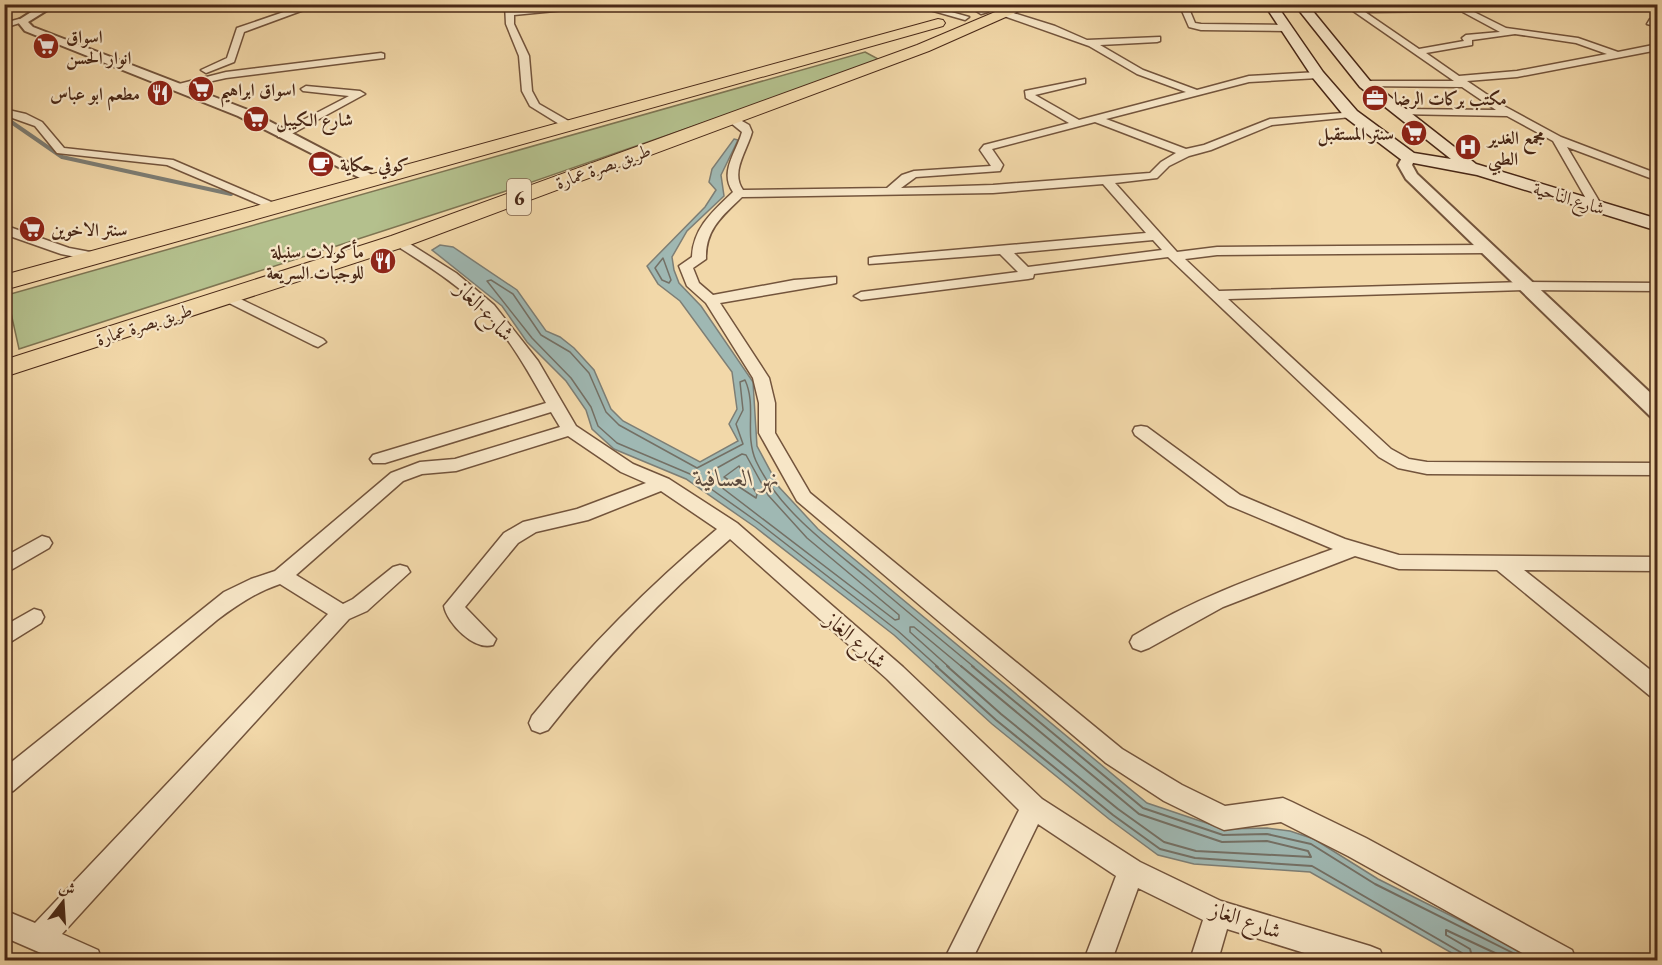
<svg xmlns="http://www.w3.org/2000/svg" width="1662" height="965" viewBox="0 0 1662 965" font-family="'EB Garamond',Amiri,serif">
<rect width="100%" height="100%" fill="#f2d8a9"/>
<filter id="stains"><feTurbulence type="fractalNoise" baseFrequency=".00333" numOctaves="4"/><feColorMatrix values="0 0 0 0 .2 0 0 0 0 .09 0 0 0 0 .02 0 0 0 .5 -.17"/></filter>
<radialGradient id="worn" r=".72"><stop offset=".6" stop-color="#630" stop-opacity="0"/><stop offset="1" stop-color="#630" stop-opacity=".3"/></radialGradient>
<path fill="#b4c08d" stroke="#7e7452" stroke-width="1.5" d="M865,52L882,61L503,192L19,349L7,295Z"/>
<path fill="#9fb8b3" stroke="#7d7e75" stroke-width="1.5" d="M734,139L738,140L721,175L724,196L687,231L672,257L674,270L679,283L701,306L753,382L757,446L779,487L818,529L1147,803L1224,829L1267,828L1290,831L1314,839L1378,879L1539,960H1464L1310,872L1194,864L1158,855L1109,819L992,724L894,635L755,527L686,479L614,449L592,429L586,410L566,381L527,342L502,306L432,250L440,245L453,247L517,290L546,331L560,337L574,348L594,370L611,409L623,421L700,462L738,441L729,424L737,409L732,372L680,301L658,284L647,266L705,207L716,190L709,182L712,169Z"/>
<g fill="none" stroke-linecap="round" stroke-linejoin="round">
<path stroke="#747065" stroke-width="1.5" d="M663,258L671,280L669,283L662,280L655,268Z
M742,454L746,455L768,495L807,538L899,615V619L895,620L708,477V473Z
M739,466L757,494L756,498L724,477Z
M938,667L898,631L759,523L690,474L617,443L598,426L591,407L571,378L532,338L487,281L491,280L513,294L541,335L570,352L589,373L606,412L619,425L697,468L743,444L736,424L743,410L740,382L745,380C757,406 744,434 756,461C779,510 828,545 869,579C904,609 939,638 974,667
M949,667L910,632V627H914L962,667"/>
<path stroke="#747065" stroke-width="2" d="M936,666L996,720L1113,815L1160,849L1195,858L1312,866L1462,953L1466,960
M947,666L1001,714L1118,809L1164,842L1196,851L1311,857L1308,851L1267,841L1222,842L1139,814L961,666
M972,666L1143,808L1223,835L1267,834L1311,844L1375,884L1527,960
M1473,960L1470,949L1446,935V930L1510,960"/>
<path stroke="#7d7e75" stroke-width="4" d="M4,117L62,157L231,194"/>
<defs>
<path id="minor" d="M307,4H320L244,32L234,62L206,73L201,70L227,58L237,28Z
M505,4H513V10L589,4L606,6L514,15V24L529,56L532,91L539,104L572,123V127H564L530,106L522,91L519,56L506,24Z
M846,4L930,6L969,17L965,20L930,10Z
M965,4H976L988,12L981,14Z
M1179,4H1187L1195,23L1201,24L1287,25L1291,28L1287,31L1201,30L1189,27Z
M1343,4L1358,7L1519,4L1472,11L1506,28L1578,38L1618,52L1658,44V50L1517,77L1467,81L1504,106L1561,137L1658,174V181L1567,147L1602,206L1592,209L1553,141L1507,116L1396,114V110L1400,109L1496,110L1462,87L1362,86V82L1365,81H1454ZM1461,11L1500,32L1466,35L1462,38L1464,41L1419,49L1365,12ZM1515,34L1576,43L1607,54L1517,71L1459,76L1426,53L1472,45V40Z
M1007,11L1055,26L1087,40L1160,37V41L1157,42L1100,45L1143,70L1197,90L1249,76L1318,72L1323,75L1318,78L1249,82L1106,119L1186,149L1204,145L1270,119L1355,112L1356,114L1351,117L1272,125L1211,150L1189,156L1169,166L1157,178L1115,183L1177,252L1217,247L1484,245L1491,249L1484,253L1217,255L1185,259L1219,291L1524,282L1658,283V291L1524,290L1228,299L1391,449L1409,459L1427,462L1658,463V475L1427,474L1398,468L1379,457L1168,257L1034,274L1033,278L1028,279L861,300L854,296L861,292L1018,272L1000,254L869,264V258L874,257L1146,233L1103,184L993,193L742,197C722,216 705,230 706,259L693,268L699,283L713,295L794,280L836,277V283L831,284L720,303L769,378L775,403V433L810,493L1122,749L1182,785L1225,806L1283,798L1292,802L1366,838L1572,950L1576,960H1535L1348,856L1281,822L1224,830L1215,826L1164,801L1106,763L797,501L759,433V403L753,378L706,303L687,286L679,266L692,257C693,228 713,211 733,192C719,172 736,153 742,132L726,119L735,117L749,125L752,132C747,151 730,172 743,190L887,188L902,175L914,171L991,166L980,150L984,145L1069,123L1026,98L1025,91L1085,79V83L1035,95L1079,120L1186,92L1137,74L1089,46L1004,16ZM1095,122L1176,153L1161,162L1150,173L993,185L901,188L916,177L1000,171L1003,165L992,149ZM1153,240L1162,250L1028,267L1014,253Z
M19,19L26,21L4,28V23Z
M1650,19L1658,22V27L1647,24Z
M381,53L384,54V58L226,78L172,90L167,87L226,72Z
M306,86L360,91L365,94L286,137H278V133L349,96L303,91L301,89Z
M4,109L26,114L42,122L64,148L173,160L283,207L281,210H273L167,165L57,153L35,126L4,115Z
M4,225L69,248L101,254L103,257L96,261L61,254L4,234Z
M399,237L456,273L494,305L538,361L576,426L633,464L669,479L737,523L903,667L1042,799L1140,862L1221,901L1370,946L1380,950L1384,960H1327L1227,929L1218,960H1190L1203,920L1138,888L1112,960H1084L1116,876L1038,824L972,960H944L1019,810L887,679L730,539C663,597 603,660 548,730L540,733L532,730L529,723L532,716C588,647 649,586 717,529L661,491L588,520L536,532L518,543L465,607L496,639L493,645C474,651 447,623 444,606L504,533L523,522L577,509L646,483L621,472L568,436L456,471L422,474L403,481L296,575L343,604L353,599L393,567L400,565L407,567L410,572L367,611L349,619L62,934L98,950L102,960H57L4,937V910L35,923L328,614L280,584C256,592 237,605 217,620L13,791L4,794V768L224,592L251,579L275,571L391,473L420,462L455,459L560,427L551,412L385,463H373L370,459L373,455L546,403C528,371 509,337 484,311C458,284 425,264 394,244L392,241Z
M228,293L323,339L326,342L318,347L313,345L223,300V294Z
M1141,426L1147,427L1240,495L1345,539L1399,555L1658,557V571L1524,570L1658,676V698L1650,696L1497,570L1399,569L1355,556L1223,607L1149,648L1141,651L1133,648L1130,642L1133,636C1196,597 1264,574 1333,549L1228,505L1135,435L1133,431L1135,427Z
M42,536L49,538L52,543L49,548L4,574V557Z
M34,609L41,611L44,617L41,623L4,646V626Z"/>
<path id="tertiary" d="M44,4H57L28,22L33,27L248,110L380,179L373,183L368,182L238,116L25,31L17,21Z
M1409,153L1416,157L1412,165L1417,174L1658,400V418L1651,417L1406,179L1398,165L1404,154Z"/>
<path id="secondary" d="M1264,4H1276L1323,72L1357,111L1414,153L1451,159L1360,87L1294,4H1307L1370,81L1476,164L1658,219V231L1477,175L1403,161L1345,117L1313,78Z"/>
<path id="trunk" d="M1014,4H1035L929,51L407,246L4,377V360L391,236L917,45Z
M938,19L943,20L945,23L943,26L4,290V275Z"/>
</defs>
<use href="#minor" stroke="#73543c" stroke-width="3"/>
<use href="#tertiary" stroke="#73543c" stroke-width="4"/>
<use href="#secondary" stroke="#492817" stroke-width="3"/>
<use href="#trunk" stroke="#492817" stroke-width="2"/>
<use href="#minor" fill="#f7e6c7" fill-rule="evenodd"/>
<use href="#tertiary" fill="#f7e6c7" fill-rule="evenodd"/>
<use href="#secondary" fill="#f7e6c7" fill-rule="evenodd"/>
<use href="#trunk" fill="#f2d8a9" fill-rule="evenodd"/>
</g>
<defs>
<symbol id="supermarket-disc" viewBox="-11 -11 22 22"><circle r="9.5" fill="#8f2418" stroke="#f7e6c7"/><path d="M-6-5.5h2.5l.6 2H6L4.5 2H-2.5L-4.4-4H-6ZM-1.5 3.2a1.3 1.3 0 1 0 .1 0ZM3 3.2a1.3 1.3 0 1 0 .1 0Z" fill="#fff"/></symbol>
<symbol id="restaurant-disc" viewBox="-11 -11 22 22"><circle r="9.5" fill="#8f2418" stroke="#f7e6c7"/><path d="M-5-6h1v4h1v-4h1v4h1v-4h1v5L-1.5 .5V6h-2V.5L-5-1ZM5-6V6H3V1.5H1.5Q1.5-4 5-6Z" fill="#fff"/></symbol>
<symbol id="office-disc" viewBox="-11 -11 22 22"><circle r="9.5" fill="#8f2418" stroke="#f7e6c7"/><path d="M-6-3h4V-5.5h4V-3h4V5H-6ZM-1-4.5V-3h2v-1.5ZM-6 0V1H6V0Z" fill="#fff"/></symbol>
<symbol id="hospital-disc" viewBox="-11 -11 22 22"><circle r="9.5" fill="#8f2418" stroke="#f7e6c7"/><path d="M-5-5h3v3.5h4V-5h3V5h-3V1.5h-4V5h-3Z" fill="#fff"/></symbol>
<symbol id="cafe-disc" viewBox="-11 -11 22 22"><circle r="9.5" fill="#8f2418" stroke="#f7e6c7"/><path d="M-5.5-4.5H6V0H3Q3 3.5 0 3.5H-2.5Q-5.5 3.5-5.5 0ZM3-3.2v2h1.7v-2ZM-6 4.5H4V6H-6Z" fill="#fff"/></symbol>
</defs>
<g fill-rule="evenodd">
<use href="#supermarket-disc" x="31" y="31" width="30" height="30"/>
<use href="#supermarket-disc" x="186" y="74" width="30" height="30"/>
<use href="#restaurant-disc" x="145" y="78" width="30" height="30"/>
<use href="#office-disc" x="1360" y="83" width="30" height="30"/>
<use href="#supermarket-disc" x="241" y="104" width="30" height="30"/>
<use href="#supermarket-disc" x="1399" y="118" width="30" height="30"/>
<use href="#hospital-disc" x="1453" y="132" width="30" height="30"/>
<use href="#cafe-disc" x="306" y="149" width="30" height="30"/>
<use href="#supermarket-disc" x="17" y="214" width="30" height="30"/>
<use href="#restaurant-disc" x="368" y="246" width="30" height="30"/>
</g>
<g text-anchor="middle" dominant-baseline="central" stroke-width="4.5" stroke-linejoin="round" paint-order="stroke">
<g font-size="18" font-weight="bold" fill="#492817" stroke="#f7e6c7" text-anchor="start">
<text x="66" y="36">اسواق<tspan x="66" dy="21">انوار الحسن</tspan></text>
<text x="220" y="89">اسواق ابراهيم</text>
<text x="140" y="93" text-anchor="end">مطعم ابو عباس</text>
<text x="1394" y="98">مكتب بركات الرضا</text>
<text x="276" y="119">شارع الكيبل</text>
<text x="1394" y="133" text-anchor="end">سنتر المستقبل</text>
<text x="1488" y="137">مجمع الغدير<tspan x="1488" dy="21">الطبي</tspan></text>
<text x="340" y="164">كوفي حكاية</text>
<text x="51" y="229">سنتر الاخوين</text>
<text x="364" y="251" text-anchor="end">مأكولات سنبلة<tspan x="364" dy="21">للوجبات السريعة</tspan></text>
</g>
<g font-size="18" fill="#492817" stroke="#f7e6c7">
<text transform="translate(603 166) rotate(-20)">طريق بصرة عمارة</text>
<text transform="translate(1569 198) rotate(17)">شارع الناحية</text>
<text transform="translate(144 324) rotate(-18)">طريق بصرة عمارة</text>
</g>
<rect fill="#f7e6c7" stroke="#7d614c" stroke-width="1.5" x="507" y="179" width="24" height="36" rx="4.5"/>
<g font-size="21" font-weight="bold" fill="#492817">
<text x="519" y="197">6</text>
</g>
<g font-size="22" fill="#492817" stroke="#f7e6c7">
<text transform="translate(485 311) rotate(46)">شارع الغاز</text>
<text transform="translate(856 640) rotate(41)">شارع الغاز</text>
<text transform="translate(1246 920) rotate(19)">شارع الغاز</text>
</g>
<g font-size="24" font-style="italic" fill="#5e4c3e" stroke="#f7e6c7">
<text x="737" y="477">نهر العسافية</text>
</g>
</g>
<rect width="1662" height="965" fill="none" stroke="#f2d8a9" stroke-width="24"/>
<rect x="6" y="6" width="1650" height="953" fill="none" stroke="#492817" stroke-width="3"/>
<rect x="12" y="12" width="1638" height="941" fill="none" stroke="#492817" stroke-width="1.5"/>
<g transform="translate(63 902) rotate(17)" stroke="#f7e6c7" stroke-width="4.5" paint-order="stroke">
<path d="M0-4.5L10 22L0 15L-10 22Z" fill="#492817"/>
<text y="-9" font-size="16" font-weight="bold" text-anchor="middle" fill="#492817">ش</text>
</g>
<rect width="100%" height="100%" filter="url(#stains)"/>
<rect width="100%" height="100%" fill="url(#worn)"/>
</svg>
